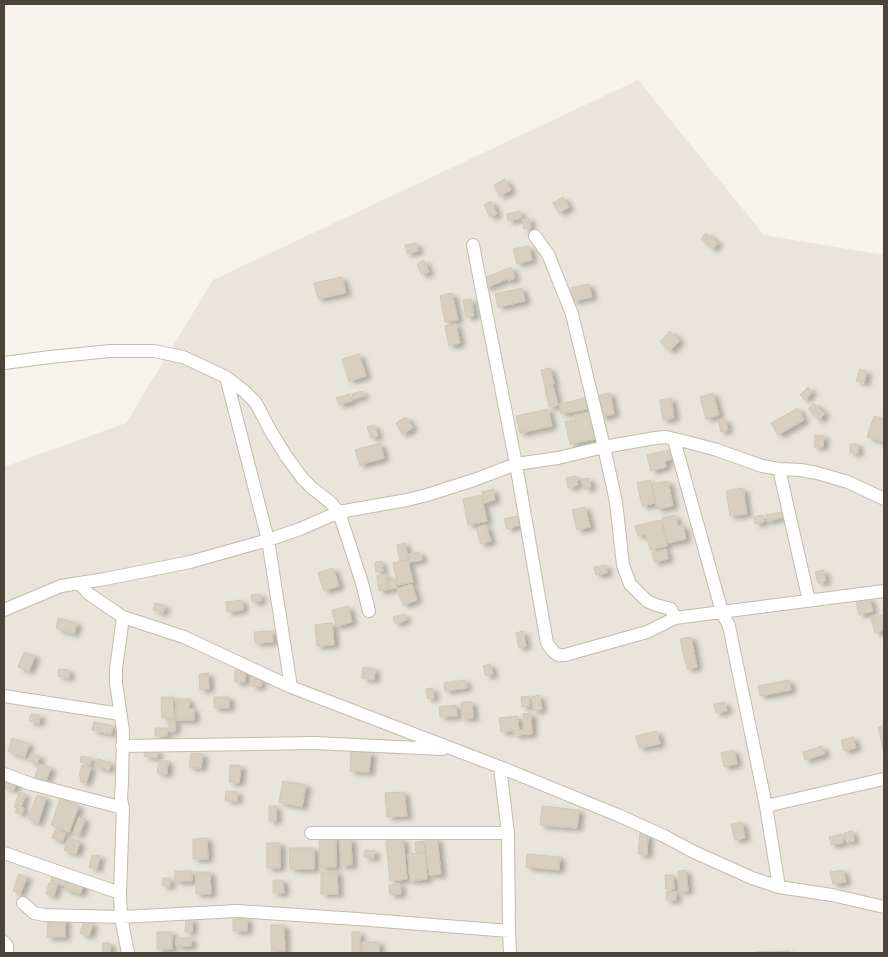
<svg xmlns="http://www.w3.org/2000/svg" width="888" height="957" viewBox="0 0 888 957" font-family="'Golos Text',sans-serif">
<defs>
<filter id="shadow"><feDropShadow dx="5" dy="3" stdDeviation="2.5" flood-color="#0004"/></filter>
</defs>
<rect width="100%" height="100%" fill="#f6f3ec"/>
<path fill="#eae5da" d="M638,80L764,235L884,255V953H4V467L126,423L213,280Z"/>
<path fill="#d8cfc1" stroke="#d3c7b4" filter="url(#shadow)" d="M505,179L511,190L500,196L494,185Z
M563,197L569,207L559,213L553,203Z
M491,201L497,214L490,217L484,205Z
M520,211L521,218L508,221L507,214Z
M529,218L531,227L524,229L522,219Z
M706,233L718,243L713,249L701,239Z
M416,243L418,251L407,254L405,245Z
M529,246L532,260L517,264L513,249Z
M424,260L429,272L422,275L417,264Z
M511,267L515,278L508,281L507,279L486,288L482,279Z
M342,277L346,293L318,299L314,283Z
M589,284L592,297L573,301L570,288Z
M522,288L525,301L498,307L495,294Z
M452,293L458,320L445,322L440,296Z
M471,299L474,316L466,317L463,300Z
M456,324L460,343L449,346L445,326Z
M670,331L680,340L670,351L660,342Z
M359,354L366,376L349,381L342,359Z
M550,368L554,384L545,387L541,370Z
M860,369L867,372L864,383L856,381Z
M553,386L558,405L549,407L545,388Z
M808,387L812,392L805,400L800,395Z
M362,391L364,396L353,399L352,394Z
M610,393L614,414L601,417L596,396Z
M713,393L719,415L706,419L700,397Z
M350,394L352,401L339,405L336,398Z
M585,398L587,409L561,414L559,404Z
M671,398L674,418L663,420L660,400Z
M814,403L825,414L819,420L808,409Z
M798,408L804,420L778,435L771,423Z
M548,409L552,426L520,433L516,416Z
M590,412L596,439L570,444L565,422L576,420L575,415Z
M874,416L884,419V442L867,437Z
M406,417L413,428L402,434L396,423Z
M725,419L728,430L721,432L718,421Z
M374,425L378,436L371,438L367,427Z
M815,435L824,436L823,447H814Z
M380,443L384,458L360,465L355,450Z
M850,444H858V453H850Z
M674,449L676,458L665,461L666,467L651,471L647,455Z
M576,476L578,485L568,488L566,478Z
M589,478L591,487L585,489L582,479Z
M650,480L655,503L642,506L637,483Z
M668,481L673,506L657,509L652,484Z
M743,488L747,514L730,516L726,491Z
M493,489L495,500L484,503L482,492Z
M481,495L487,521L468,525L463,499Z
M585,507L590,527L577,530L572,510Z
M783,512L784,517L767,521L766,515Z
M675,515L678,526L683,525L686,539L668,543L662,518Z
M762,515L764,522L755,524L754,517Z
M517,516L520,525L507,529L504,519Z
M661,520L667,546L650,550L646,534L638,536L635,526Z
M486,525L491,541L481,544L476,528Z
M405,543L408,559L400,561L397,545Z
M666,549L668,559L654,562L652,553Z
M420,552L422,560L410,562L408,554Z
M408,560L413,582L398,585L393,563Z
M381,561L383,571L376,572L375,562Z
M606,565L607,573L596,575L594,567Z
M333,568L339,586L324,591L318,573Z
M823,570L826,581L818,583L815,572Z
M386,575L388,590L379,591L377,576Z
M395,579L397,588L389,589L388,581Z
M412,584L417,600L403,605L397,589Z
M260,594L261,601L252,602L251,595Z
M869,598L873,611L859,615L856,601Z
M242,600L243,610L227,612L226,602Z
M155,603L165,606L163,613L153,610Z
M348,606L352,622L336,626L332,610Z
M404,614L406,620L395,624L393,617Z
M884,614V630L875,633L871,618Z
M58,618L77,623L74,634L56,628Z
M332,623L334,645L317,646L315,625Z
M272,631L273,642L255,643L254,632Z
M523,631L526,646L519,648L516,633Z
M691,637L697,667L687,669L680,639Z
M24,652L35,656L29,671L18,667Z
M490,664L493,674L486,676L483,666Z
M363,667L375,669L374,680L362,678Z
M59,669L69,670V678L58,676Z
M235,670H245V682H235Z
M208,673L209,689L200,690L199,674Z
M252,679H261V686L252,687Z
M465,680L467,688L445,691L444,683Z
M789,680L791,690L760,696L758,686Z
M432,688L434,698L428,699L426,689Z
M539,695L542,709L534,711L531,697Z
M529,696L530,706L522,707L521,697Z
M161,697H173L174,718H162Z
M214,697H229V708H214Z
M176,699H189V709H194V720H176Z
M461,702H472L473,718H462Z
M725,702L727,711L716,713L714,704Z
M456,705L457,716L440,717L439,707Z
M531,713L532,734L514,735V730H524L523,714Z
M31,714L40,715L39,723L29,721Z
M517,716L519,730L501,732L499,718Z
M169,720H175V731H169Z
M94,722L113,726L111,734L92,730Z
M884,726V752L878,727Z
M155,728H167V736H155Z
M657,731L660,744L639,748L636,736Z
M853,737L856,748L844,751L841,740Z
M12,738L29,744L25,757L8,751Z
M822,746L825,754L805,760L803,752Z
M145,749L158,751L157,758L144,756Z
M734,750L737,764L724,767L721,753Z
M351,751L371,752L369,772L350,771Z
M31,753L40,757L37,764L28,760Z
M191,753L203,754L201,768L189,767Z
M81,756L91,758L90,764L80,762Z
M98,759L111,763L109,770L95,766Z
M159,760L168,761L167,774L157,773Z
M39,764L51,768L46,781L35,777Z
M82,765L91,767L86,783L80,781L81,777L79,776Z
M230,765L241,766L239,783L229,782Z
M4,777L16,782L14,790L4,787Z
M283,781L306,785L302,807L279,802Z
M226,791L237,792V801L225,800Z
M19,792L25,794L21,807L24,808L22,814L15,812L17,808L14,807Z
M404,792L407,816L387,817L385,793Z
M37,795L46,798L38,823L28,819Z
M60,799L79,806L69,832L51,825Z
M269,806H276V821H269Z
M542,806L579,810L577,828L540,825Z
M79,817L85,819L79,835L73,833Z
M742,822L745,838L735,840L731,824Z
M55,830L65,833L63,841L52,838Z
M852,831L854,841L846,842L844,833Z
M640,833L648,834L647,855L638,854Z
M842,834L843,843L831,845L829,837Z
M319,836H336V867H320Z
M68,838L80,842L76,854L64,850Z
M207,838L208,859H193V839Z
M437,838L441,874L429,875L425,839Z
M340,839H351L352,865L341,866Z
M403,839L407,879L390,881L386,841Z
M424,841L425,852H416L415,842Z
M267,843H280V868H267Z
M289,848H314V869H290Z
M365,850L375,851L374,858L364,857Z
M425,853L427,879L410,881L408,854Z
M527,854L560,857L559,870L526,867Z
M92,855L100,856L97,869L89,867Z
M686,870L688,891H679L678,871Z
M843,870L846,882L833,884L830,872Z
M175,871H192V881H175Z
M196,872H210L211,894H196Z
M321,872H337L338,894H321Z
M19,874L27,877L20,894L13,891Z
M52,875L68,879L66,886L51,882Z
M665,875H673L674,889H666Z
M69,878L84,884L80,894L65,889Z
M163,878H170V886H162Z
M273,880H283L284,893H273Z
M49,883L57,885L54,896L46,894Z
M400,884L401,894L390,895L389,885Z
M667,891L676,892V900H666Z
M247,918V931H233V919Z
M48,919H65V937H47Z
M186,919H192V932H185Z
M84,921L93,924L89,936L80,933Z
M271,925H284L285,951H271Z
M157,932H172V949H157Z
M352,932H360V952L352,953Z
M176,938H191V946H176Z
M362,942H379V953H362Z
M103,943H110V953H102Z
M789,951V953H755V952Z"/>
<g fill="none" stroke-linecap="round" stroke-linejoin="round">
<defs>
<path id="minor" d="M535,236L548,254L572,314L604,447L616,502L623,565L630,584L647,601L656,605L671,609L675,618
M473,245L516,464L547,643C552,650 556,657 565,655L647,632L675,618L884,591
M4,363L50,357L110,351H154L183,357L226,377L244,391L256,403L270,430L286,456L303,479L312,488L330,502L339,512L362,583L369,611
M226,377L268,540L291,687
M674,440L722,612L729,626L766,806L779,887
M779,469L809,601
M79,583L89,594L123,617L184,637L291,687L500,767L620,816L664,836L694,852L752,878L779,887L832,895L884,907
M4,610L61,586L105,579L190,562L268,540L300,529L339,512L407,500L427,495L474,480L516,464L558,458L604,447L655,438L666,437L691,443L717,450L762,466L779,469L801,470L817,473L848,482L884,499
M123,617L116,669V683L123,731L122,782L121,799L123,808L120,893L121,917L128,953
M4,696L120,714
M122,746L313,743L442,749
M500,767L508,833L509,931L510,953
M4,774L31,784L123,808
M766,806L884,779
M311,833H508
M4,853L120,893
M23,903L34,913L44,915L121,917L237,911L357,919L509,931
M4,942L7,946V953"/>
</defs>
<use href="#minor" stroke="#c2bbae" stroke-width="14"/>
<use href="#minor" stroke="#fff" stroke-width="12"/>
</g>
<rect width="888" height="957" fill="none" stroke="#4b4439" stroke-width="10"/>
</svg>
